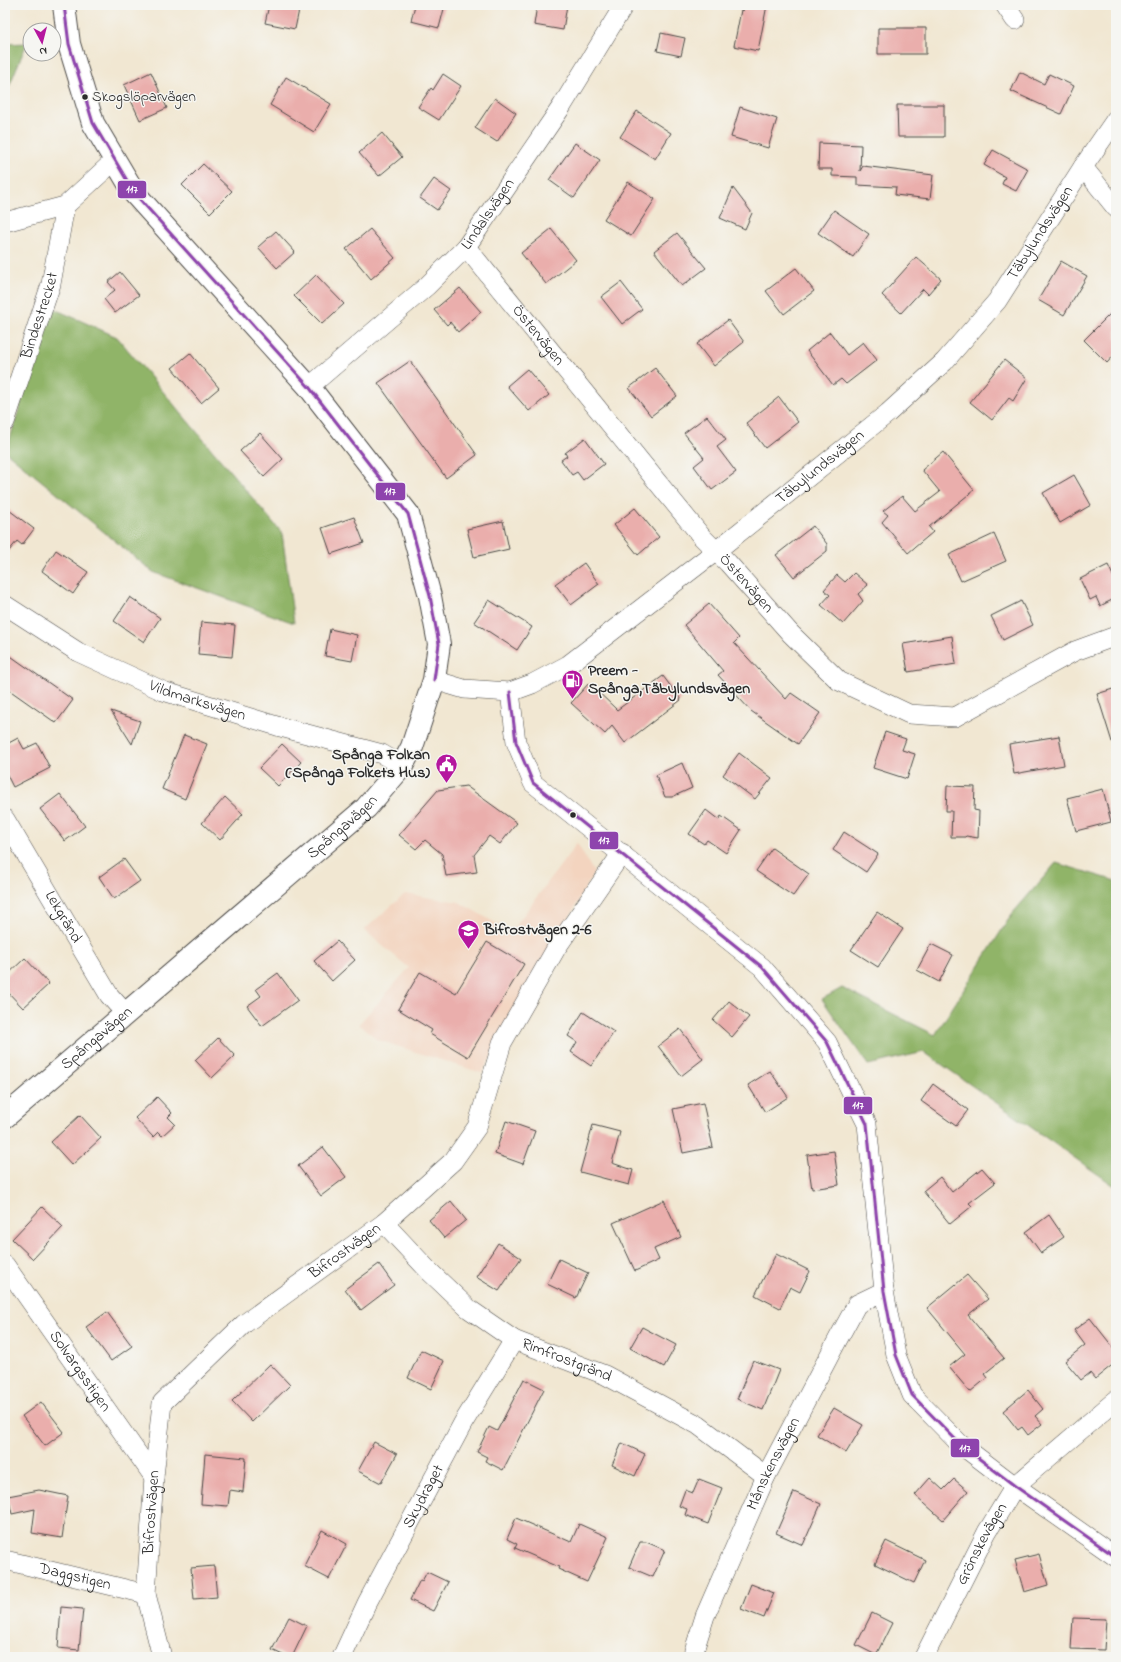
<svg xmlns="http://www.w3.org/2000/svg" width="1121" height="1662" viewBox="0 0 1121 1662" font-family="'Indie Flower',sans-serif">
<rect width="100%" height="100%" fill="#f6f6f2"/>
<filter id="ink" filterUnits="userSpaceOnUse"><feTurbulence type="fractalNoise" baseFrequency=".025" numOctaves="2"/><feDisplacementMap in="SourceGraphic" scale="8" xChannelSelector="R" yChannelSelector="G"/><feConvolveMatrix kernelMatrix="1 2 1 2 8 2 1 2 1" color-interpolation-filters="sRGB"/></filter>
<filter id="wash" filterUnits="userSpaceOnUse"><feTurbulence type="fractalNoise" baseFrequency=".012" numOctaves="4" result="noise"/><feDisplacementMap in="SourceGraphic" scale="16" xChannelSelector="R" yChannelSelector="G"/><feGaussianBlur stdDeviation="0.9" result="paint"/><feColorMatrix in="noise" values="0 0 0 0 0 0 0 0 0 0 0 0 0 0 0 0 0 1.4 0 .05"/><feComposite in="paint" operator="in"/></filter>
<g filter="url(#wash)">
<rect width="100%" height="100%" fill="#f1e7d2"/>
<path fill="#f3d4bf" d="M577,843L594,873L482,1073L378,1040L359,1024L409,968L364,930L405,894L459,902L511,932Z"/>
<path fill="#90b468" stroke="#5e704a" d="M27,43L5,96V44Z
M50,307L117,337L282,533L294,623L153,572L6,452Z
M1056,863L1116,881V1187L924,1052L868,1065L822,999L842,988L935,1035L1012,914Z"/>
<g id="blocks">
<path fill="#eaaeac" d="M269,5H300L295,29L265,23Z
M415,5H445L439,28L411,21Z
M537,5H567L563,30L534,25Z
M743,5H767L758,51L734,46L741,10L743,11Z
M878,28H926V54H878Z
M661,33L685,38L681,56L657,51Z
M151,72L167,108L140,120L124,85Z
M1020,72L1044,84L1049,74L1074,86L1061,114L1011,91Z
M443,74L461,86L439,120L418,107L431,88L433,90Z
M286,77L331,104L314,132L270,105Z
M495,98L516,113L497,142L475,128Z
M897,105H944V137H898Z
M740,107L777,119L768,148L731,137Z
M637,111L671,133L655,159L620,137Z
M382,133L402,157L379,176L359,153Z
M575,143L600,160L574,198L549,180Z
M819,143L861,145L860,171L863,166L933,175L930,199L895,195L896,187L857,185V177L832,176V169H818Z
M993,150L1028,169L1016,191L1002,184L1005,177L984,165Z
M203,164L232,191L210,213L182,185Z
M434,179L451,191L437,210L420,198Z
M628,182L655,199L631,236L604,219Z
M733,188L752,213L745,229L720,218Z
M834,210L869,234L853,257L818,233Z
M370,229L395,258L371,279L346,249Z
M551,229L576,260L546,284L521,253Z
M276,231L295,252L277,268L258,247Z
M677,233L706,268L682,286L654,251Z
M916,257L941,279L928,294L923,289L901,313L882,295Z
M1061,261L1087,276L1064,315L1038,300Z
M796,268L814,291L784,314L766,291Z
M120,272L139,295L115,313L104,299L115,290L108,282Z
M316,275L344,304L322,324L294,296Z
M621,282L642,309L622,324L601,297Z
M460,288L481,312L458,332L450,322L447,325L434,310Z
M1116,308V353L1107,363L1084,340Z
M728,320L744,342L714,366L697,344Z
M830,332L847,355L863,342L877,360L846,384L841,379L833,385L807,351Z
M190,353L219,388L201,403L172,368Z
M1004,360L1027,378L1013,401L1009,398L992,420L970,402Z
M410,361L477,455L446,478L378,383Z
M655,368L677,396L651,416L629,388Z
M527,369L549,395L529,411L507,386Z
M779,397L798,422L765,448L746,423Z
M707,416L726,440L717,447L736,472L712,490L694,466L704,458L684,433Z
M260,433L283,459L264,477L240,451Z
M585,438L604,464L583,480L577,472L572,475L561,460L567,456L565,453Z
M943,452L974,490L929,527L933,532L908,553L882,522L888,515L883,511L902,496L915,511L940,492L922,470Z
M1074,475L1091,505L1060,523L1043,493Z
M5,507L34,529L22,545L17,541L5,556Z
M635,508L659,537L638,555L614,525Z
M354,517L364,543L331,554L322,528Z
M503,521L509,549L474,557L467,529Z
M813,526L827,544V551L794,577L776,555Z
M994,534L1006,561L961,581L949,555Z
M56,550L88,572L73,594L42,571Z
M584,563L599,584L571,605L555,584Z
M1108,565L1116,582V598L1100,606L1096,597L1090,600L1080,579Z
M854,573L868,585L858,594L863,601L843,624L821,605L830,595L824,590L837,575L845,582Z
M130,597L160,618L144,642L114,621Z
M489,600L532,627L517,650L474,622Z
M1021,601L1033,625L1003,640L991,616Z
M709,604L739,638L734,643L786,699L791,693L820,713L798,744L751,711L718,675L723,671L684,625Z
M201,622L235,625L232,657L198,654Z
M330,629L357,635L352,661L325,656Z
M952,636L956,664L908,672L903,644Z
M5,652L73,700L56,723L5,687Z
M663,676L681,700L625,743L612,726L605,734L571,703L589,683L617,710Z
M1116,688V742H1112L1097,694Z
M111,711L140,721L132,744Z
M885,732L906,739L902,750L915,754L907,779L873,768Z
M184,735L207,744L185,799L162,789Z
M1059,736L1064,765L1014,774L1009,744Z
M18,738L24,749L37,743L50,768L13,787L5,771V745Z
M282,744L301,762L278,786L259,768Z
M739,753L772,778L755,799L723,775Z
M682,763L692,788L672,797H665L656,775Z
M466,786L517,823L500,844L489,836L474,855L477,872L446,876L442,854L425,840L416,849L399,835L438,790Z
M947,786L975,787L974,810L979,811L978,838L966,836L965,837H951L952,811H946Z
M1103,789L1111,822L1076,831L1067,798Z
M60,794L85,826L65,841L40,809Z
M225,797L243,814L220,840L202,823Z
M706,810L719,820L721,816L741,830L726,853L707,840L704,844L689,834Z
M844,832L878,854L866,872L833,850Z
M772,848L809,874L793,896L756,871Z
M124,859L140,881L114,899L99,877Z
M877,912L903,929L878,967L851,950Z
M337,941L355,960L332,981L314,961Z
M487,942L524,964L468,1057L430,1034L432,1030L398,1009L420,972L456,993Z
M931,944L953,955L939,982L917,970Z
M25,958L49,984L23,1008L5,989V977Z
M278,973L298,1000L262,1026L247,1006L261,996L256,989Z
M729,1001L749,1017L732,1037L713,1020Z
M583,1012L614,1032L591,1066L571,1052L577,1042L568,1036Z
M680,1029L703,1059L681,1076L658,1046Z
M218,1038L235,1056L212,1078L195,1060Z
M770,1071L788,1097L765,1112L748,1085Z
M933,1084L968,1110L956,1126L921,1101Z
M157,1097L172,1113L168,1117L175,1124L162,1136L158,1132L153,1137L135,1118Z
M703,1103L713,1147L683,1153L673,1109Z
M80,1115L101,1138L72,1165L51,1142Z
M506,1121L535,1131L523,1164L495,1154Z
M593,1125L620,1132L612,1163L633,1170L629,1185L580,1172Z
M323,1147L346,1177L321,1196L298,1166Z
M834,1151L839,1185L812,1189L807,1155Z
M982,1168L995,1183L969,1203L972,1206L950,1224L923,1191L940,1177L952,1192Z
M664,1200L681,1237L654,1249L659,1260L635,1271L613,1223Z
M451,1201L466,1220L444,1238L429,1220Z
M42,1207L63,1227L33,1259L12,1239Z
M1049,1215L1064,1237L1041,1253L1026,1232Z
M498,1243L521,1258L499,1291L476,1277Z
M776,1254L810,1271L800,1292L790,1287L780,1308L755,1295Z
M559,1259L588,1273L576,1298L547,1284Z
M379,1264L394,1285L361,1310L345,1289Z
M967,1275L988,1299L968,1315L1004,1358L984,1374L987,1378L970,1392L949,1367L965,1354L927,1308Z
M107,1312L132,1346L111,1361L86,1327Z
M1090,1318L1116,1351V1362L1095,1379L1090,1373L1081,1380L1065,1361L1085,1345L1074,1330Z
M642,1327L676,1345L664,1367L630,1348Z
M421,1350L444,1361L431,1389L408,1378Z
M753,1360L779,1370L763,1410L737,1399Z
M270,1364L290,1385L252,1422L232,1401Z
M524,1379L544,1389L503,1470L485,1461L487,1457L477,1452L489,1427L497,1431Z
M1028,1390L1043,1409L1035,1416L1042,1424L1028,1435L1022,1427L1018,1430L1003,1411Z
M41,1402L64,1432L45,1446L22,1416Z
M834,1408L863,1425L846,1453L817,1435Z
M374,1442L397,1454L381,1483L358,1471Z
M622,1443L645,1454L635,1476L612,1465Z
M205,1454L246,1458L243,1492L230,1490L228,1506L201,1504Z
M930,1478L943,1490L954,1479L968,1491L943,1520L915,1495Z
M699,1479L722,1488L708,1524L685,1515L687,1509L679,1506L685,1490L693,1493Z
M39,1490L68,1496L62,1538L32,1533L35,1509L12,1514L8,1496Z
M794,1492L821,1504L803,1545L776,1533Z
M516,1518L571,1542L579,1524L608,1537L587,1582L558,1569L559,1567L515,1548L517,1544L507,1539Z
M322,1530L347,1544L329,1579L304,1566Z
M886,1541L925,1560L914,1583L875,1564Z
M640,1542H646L665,1550L653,1577L629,1567Z
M1039,1554L1048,1585L1024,1592L1015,1560Z
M214,1566L217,1597L194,1599L191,1568Z
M427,1572L448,1582L433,1611L410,1600L420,1580L422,1581Z
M751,1584L774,1593L764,1618L741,1609Z
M61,1607L83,1609L79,1650L58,1648Z
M872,1613L892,1623L876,1655L856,1645Z
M289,1617L307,1626L292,1657H287L272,1650Z
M1073,1618L1106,1619L1104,1650L1071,1649Z"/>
</g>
</g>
<g filter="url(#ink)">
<use href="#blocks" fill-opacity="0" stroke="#494744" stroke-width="1"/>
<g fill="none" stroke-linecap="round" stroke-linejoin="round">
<defs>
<g id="minor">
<path d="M1005,5L1015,20"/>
<path d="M1083,167L1116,208"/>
<path d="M5,222L65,206L115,160"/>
<path id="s1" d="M466,247L702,537L728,563L791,634L839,681L909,714L955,717L1075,651L1116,636"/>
<path id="s2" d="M309,387L427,286L466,247L562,106L624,5"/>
<path id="s3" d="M5,422L51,284L65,206"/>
<path id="s4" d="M5,605L78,652L163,691L277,726L382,754L402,766"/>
<path id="s5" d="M434,680L464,689L510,692L532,684L568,665L716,551L888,413L944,362L997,301L1083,167L1116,119"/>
<path d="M510,692L516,742L533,783L762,967L827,1042L867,1124L884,1291L896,1355L912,1395L960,1444L1015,1486L1116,1557"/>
<path id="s6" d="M5,819L109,995L125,1013"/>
<path id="s7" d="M384,1223L429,1271L469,1309L514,1340L605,1375L698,1425L766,1476"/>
<path id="s8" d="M5,1265L154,1477"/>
<path id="s9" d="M5,1560L146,1594"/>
<path id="s10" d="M162,1657L146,1594L154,1477L162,1403L244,1324L384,1223L453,1161L477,1127L502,1043L557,947L622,853"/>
<path id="s11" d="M342,1657L367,1603L463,1423L514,1340"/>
<path id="s12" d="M692,1657L705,1616L766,1476L838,1339L857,1304L884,1291"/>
<path id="s13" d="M924,1657L987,1532L1015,1486L1116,1400"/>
</g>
<g id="tertiary">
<path id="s14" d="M5,1117L366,808L402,766L412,747L434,680L439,644L430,596L408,514L309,387L135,194L93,123L69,44L64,5"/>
</g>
</defs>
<use href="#minor" stroke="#494744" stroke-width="20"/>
<use href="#tertiary" stroke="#494744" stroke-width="24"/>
<use href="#minor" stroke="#fff" stroke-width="19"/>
<use href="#tertiary" stroke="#fff" stroke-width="22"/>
<defs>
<path id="bus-1" d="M64,5L69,44L93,123L135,194L309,387L408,514L430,596L439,644L434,680
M510,692L516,742L533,783L762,967L827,1042L867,1124L884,1291L896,1355L912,1395L960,1444L1015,1486L1116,1557"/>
</defs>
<use href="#bus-1" stroke="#f6f6f2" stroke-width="6"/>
<use href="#bus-1" stroke="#8e44ad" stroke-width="3"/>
</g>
</g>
<defs>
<symbol id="fuel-pin" viewBox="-11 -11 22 30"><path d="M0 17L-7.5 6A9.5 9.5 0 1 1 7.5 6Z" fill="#b5179e" stroke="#f6f6f2"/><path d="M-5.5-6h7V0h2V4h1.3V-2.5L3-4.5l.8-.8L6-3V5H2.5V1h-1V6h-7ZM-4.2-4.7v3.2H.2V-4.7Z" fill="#fff"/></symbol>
<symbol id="civic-pin" viewBox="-11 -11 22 30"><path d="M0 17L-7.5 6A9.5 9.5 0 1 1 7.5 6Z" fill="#b5179e" stroke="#f6f6f2"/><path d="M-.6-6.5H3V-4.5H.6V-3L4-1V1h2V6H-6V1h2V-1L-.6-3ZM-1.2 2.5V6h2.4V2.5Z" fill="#fff"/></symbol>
<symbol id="school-pin" viewBox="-11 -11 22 30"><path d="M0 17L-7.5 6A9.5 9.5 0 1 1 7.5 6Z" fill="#b5179e" stroke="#f6f6f2"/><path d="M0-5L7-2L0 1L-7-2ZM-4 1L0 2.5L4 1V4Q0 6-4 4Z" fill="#fff"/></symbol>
</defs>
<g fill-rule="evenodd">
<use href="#fuel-pin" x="560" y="668" width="25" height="34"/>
<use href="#civic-pin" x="434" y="752" width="25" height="34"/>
<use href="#school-pin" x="456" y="918" width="25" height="34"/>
</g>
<g fill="#2b2b2b" stroke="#f6f6f2" stroke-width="1.5">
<circle cx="85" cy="97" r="3.5"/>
<circle cx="573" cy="815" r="3.5"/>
</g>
<g text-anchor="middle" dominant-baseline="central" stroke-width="3" stroke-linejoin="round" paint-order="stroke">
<g font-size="15" fill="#2b2b2b" stroke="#f6f6f2" text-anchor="start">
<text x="92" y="97">Skogslöparvägen</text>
</g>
<g font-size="16" fill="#2b2b2b" stroke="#f6f6f2">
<text stroke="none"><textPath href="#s2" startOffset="250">Lindalsvägen</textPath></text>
<text stroke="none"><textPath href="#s5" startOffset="786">Täbylundsvägen</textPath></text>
<text stroke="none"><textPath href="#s3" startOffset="112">Bindestrecket</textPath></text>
<text stroke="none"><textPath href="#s1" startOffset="114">Östervägen</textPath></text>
<text stroke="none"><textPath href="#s5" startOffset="462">Täbylundsvägen</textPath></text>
<text stroke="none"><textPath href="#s1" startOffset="438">Östervägen</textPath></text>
<text stroke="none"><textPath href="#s4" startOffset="216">Vildmarksvägen</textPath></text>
<text stroke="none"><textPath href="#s14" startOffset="445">Spångavägen</textPath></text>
<text stroke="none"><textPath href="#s6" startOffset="114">Lekgränd</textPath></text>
<text stroke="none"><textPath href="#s14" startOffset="121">Spångavägen</textPath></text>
<text stroke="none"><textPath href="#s10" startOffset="495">Bifrostvägen</textPath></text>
<text stroke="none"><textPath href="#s7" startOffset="232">Rimfrostgränd</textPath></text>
<text stroke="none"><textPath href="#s8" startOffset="130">Solvargsstigen</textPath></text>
<text stroke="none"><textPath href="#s12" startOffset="210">Månskensvägen</textPath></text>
<text stroke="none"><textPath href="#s11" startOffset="180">Skydraget</textPath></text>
<text stroke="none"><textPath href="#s10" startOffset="147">Bifrostvägen</textPath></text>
<text stroke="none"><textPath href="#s13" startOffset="127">Grönskevägen</textPath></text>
<text stroke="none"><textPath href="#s9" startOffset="72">Daggstigen</textPath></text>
</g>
<g font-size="16" font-weight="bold" fill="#2b2b2b" stroke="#f6f6f2" text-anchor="start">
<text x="588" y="671">Preem -<tspan x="588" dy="18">Spånga,Täbylundsvägen</tspan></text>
<text x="430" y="755" text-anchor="end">Spånga Folkan<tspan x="430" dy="18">(Spånga Folkets Hus)</tspan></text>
<text x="484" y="930">Bifrostvägen 2–6</text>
</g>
</g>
<g stroke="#f6f6f2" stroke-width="1.5">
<rect x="117" y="180" width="30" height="19" rx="4" fill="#8e44ad"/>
<rect x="375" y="482" width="31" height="19" rx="4" fill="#8e44ad"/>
<rect x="589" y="831" width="30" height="19" rx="4" fill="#8e44ad"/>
<rect x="843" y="1096" width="30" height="19" rx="4" fill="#8e44ad"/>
<rect x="950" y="1438" width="30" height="20" rx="4" fill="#8e44ad"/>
</g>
<g font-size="11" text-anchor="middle" font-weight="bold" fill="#fff">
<text x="132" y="193">117</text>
<text x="390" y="495">117</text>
<text x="604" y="844">117</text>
<text x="858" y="1109">117</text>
<text x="965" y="1452">117</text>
</g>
<rect width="1121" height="1662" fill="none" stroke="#f6f6f2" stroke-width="20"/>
<g transform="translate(42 42) rotate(173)"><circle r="19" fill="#f6f6f2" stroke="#a5a5a2"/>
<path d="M0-3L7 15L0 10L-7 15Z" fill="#b5179e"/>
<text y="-6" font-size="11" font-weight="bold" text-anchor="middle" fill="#2b2b2b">N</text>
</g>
</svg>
